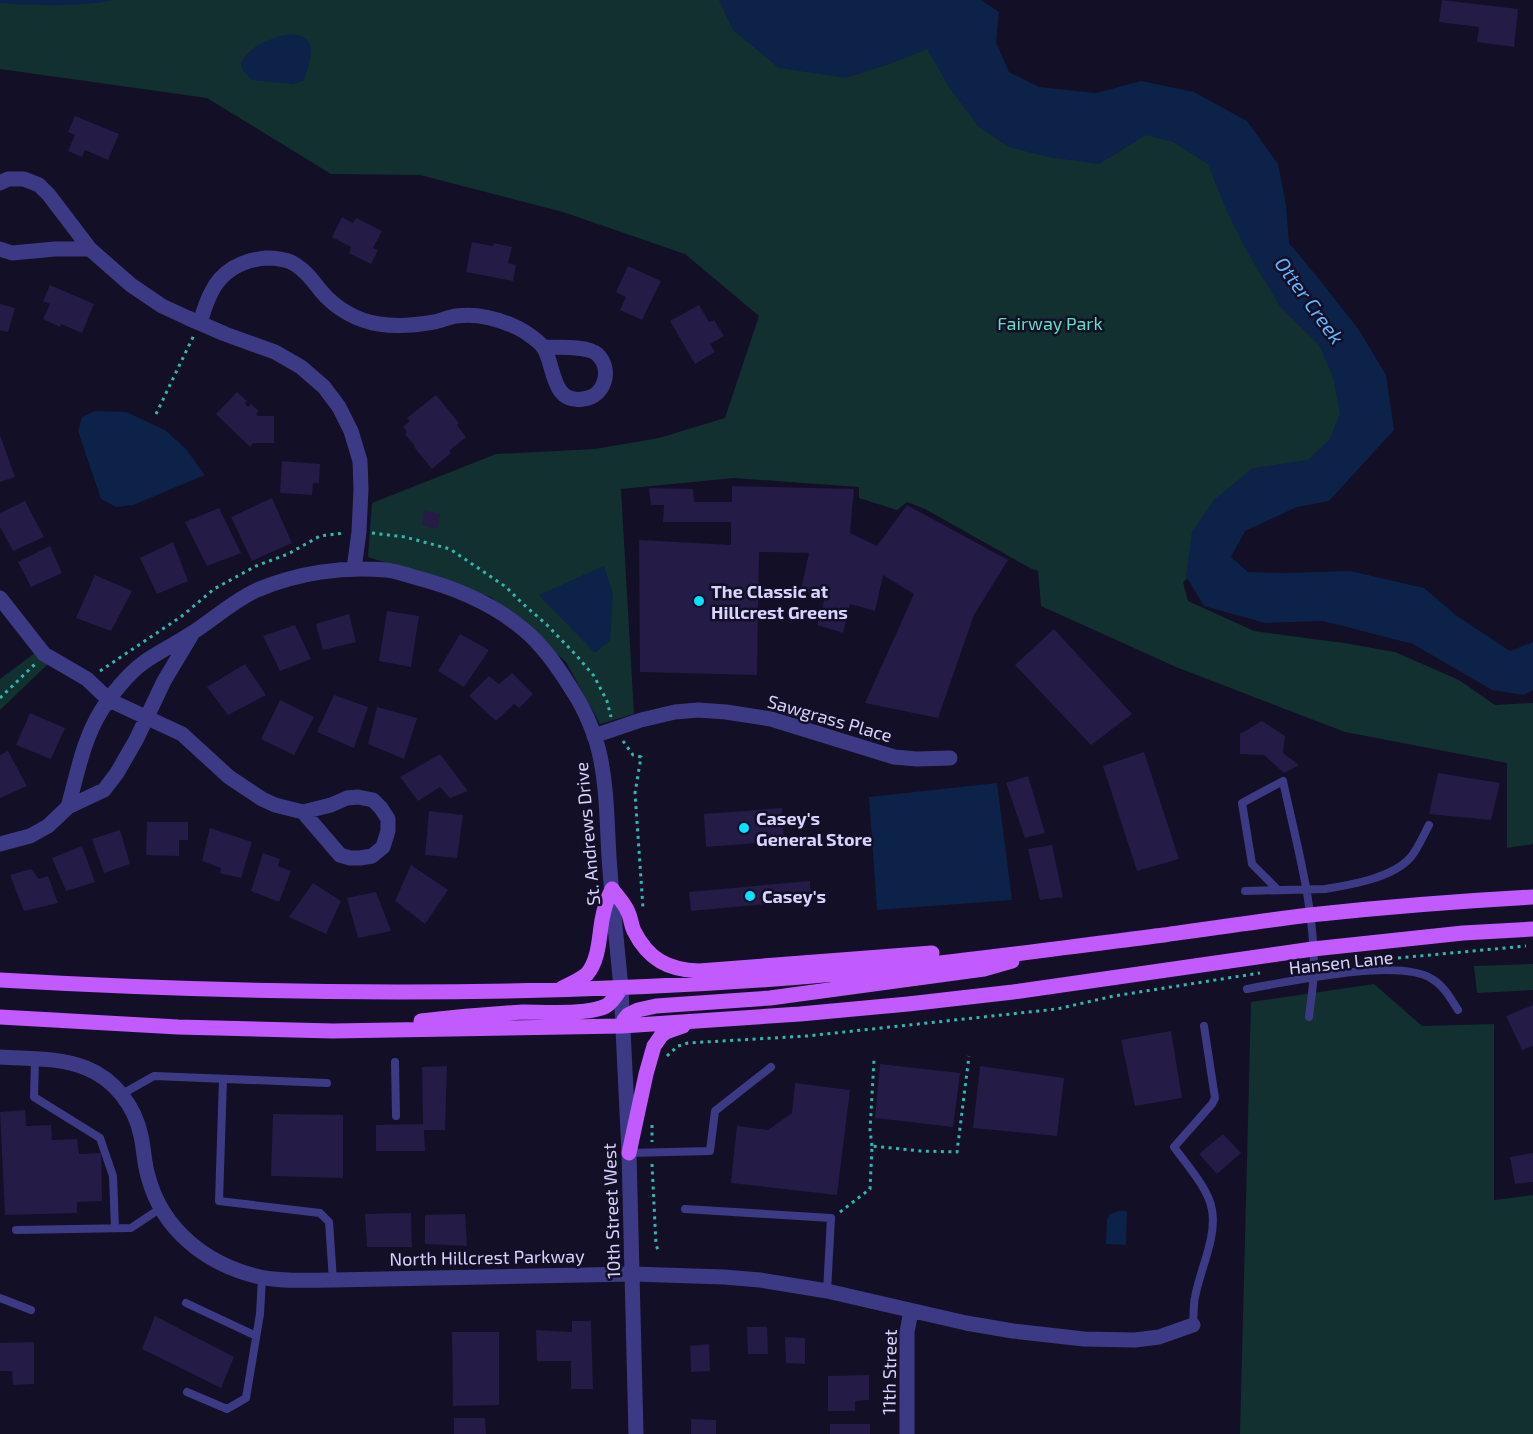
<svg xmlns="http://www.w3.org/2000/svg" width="1533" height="1434" viewBox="0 0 1533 1434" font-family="'Exo 2',sans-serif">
<rect width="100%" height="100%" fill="#130f26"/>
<path fill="#12302f" d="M0,0H927L974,75L1195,126L1367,422L1272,493L1212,559L1183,582L1188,601L1254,631L1344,643L1395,652L1459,680L1495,705L1533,703V844L1507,848V763L1345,732L1176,667L1041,606L1038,571L1030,568L925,509L907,502L897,510L859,498V487L734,478L621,489L634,714L600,724L566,662L491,597L368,557L372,503L496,454L595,449L659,438L725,418L759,316L685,254L563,212L420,175L331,174L207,98L0,69Z
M35,653L48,664L0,710V679Z
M1533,964V990L1477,993L1474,966Z
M1374,984L1422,1026L1494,1024V1200L1533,1195V1434H1240L1251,1002Z"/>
<path fill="#0c2248" d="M0,0H115C78,7 38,6 0,3Z
M719,0H981L999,12L996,42L1009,72L1039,87L1096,93L1141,81L1194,92L1247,121L1278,164L1286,205L1289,243L1315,274L1359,330L1386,375L1394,430L1329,501L1297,507L1245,531L1231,557L1248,572L1284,573L1350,571L1424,588L1457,616L1510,651L1533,642V690L1523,695L1492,690L1413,644L1323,621L1265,623L1204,606L1186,576L1192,532L1214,500L1253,468L1308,460L1330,439L1340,414L1333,377L1319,345L1281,308L1245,248L1225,207L1208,164L1173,142L1146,135L1099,164L1048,157L1008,147L978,126L949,87L927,49L895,62L846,78L779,68L733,30Z
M290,34C295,35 302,35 305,38C317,45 307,72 303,81L293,84L252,80L243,71L241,64C249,45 272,38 290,34Z
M95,411L126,412L165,430L186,449L205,475L133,505L116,507L101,499L78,431L82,417Z
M604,566L613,594L610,641L595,653L539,595Z
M997,783L1012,900L877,910L869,797Z
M1118,1211H1127L1126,1245L1106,1244L1107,1220L1110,1214Z"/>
<path fill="#241b47" d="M1442,0L1518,9L1514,47L1477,42L1479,27L1439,22Z
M75,116L119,134L108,160L85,150L82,157L68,151L75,135L68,132Z
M342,217L353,223L356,218L382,231L373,248L378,250L371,264L349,253L351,247L332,237Z
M472,242L493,246L494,243L512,247L508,263L516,265L513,281L466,272Z
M628,266L661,281L642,320L620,310L626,297L616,292Z
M50,285L94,304L82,333L61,324L60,327L43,319L50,304L43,301Z
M0,304L15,308L8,332L0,330Z
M699,305L709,322L714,320L724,336L710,344L715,352L695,364L670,321Z
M237,392L247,401L245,403L248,407L251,404L259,411L256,414L258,416H274V443H253L250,447L216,414Z
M436,395L459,423L457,425L466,437L449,451L451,453L432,469L414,447L415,446L405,434L407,432L403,427L410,421L407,418Z
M0,435L15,477L0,482Z
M282,461L320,464L319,483H313L312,495L280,493Z
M732,486L854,489L850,533L877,546L907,505L1008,560L974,615L938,718L865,703L914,594L883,575L875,611L850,604L843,633L817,625L825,598L801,590L809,553L759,552L757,675L640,672L639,540L731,545V522H663L664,505H651L649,488L693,489L694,502H732Z
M272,498L292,543L252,561L231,517Z
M25,501L44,537L13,551L0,527V513Z
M219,508L241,553L207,566L185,522Z
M424,510L440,514L437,529L422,525Z
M173,542L188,581L157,594L140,558Z
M50,546L62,573L31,587L18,562Z
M95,575L132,591L111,631L76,618Z
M387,611L419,616L411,667L379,661Z
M349,614L356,642L323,650L316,624Z
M295,625L311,659L280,671L263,636Z
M1054,629L1132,714L1091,745L1015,665Z
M460,634L489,650L464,687L438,671Z
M245,664L266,695L228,715L207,687Z
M512,673L533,694L519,708L514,704L496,721L469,696L489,676L499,684Z
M334,695L368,707L354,748L317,732Z
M280,700L314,717L294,755L261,739Z
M377,707L417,718L404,759L368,744Z
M30,713L65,728L51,759L16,745Z
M1262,721L1285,736L1283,753L1299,765L1284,773L1264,755L1240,754V734Z
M8,751L27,786L0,798V755Z
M1144,752L1179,859L1137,871L1103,766Z
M440,754L468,791L450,798L440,787L418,801L400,777Z
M1438,773L1500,783L1491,820L1429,814Z
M1028,776L1045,833L1025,838L1006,783Z
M782,808L784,841L706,847L704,814Z
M429,811L463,815L457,858L425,855Z
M147,822H188V840H179V856L146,855Z
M210,828L252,842L241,878L220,873L221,868L202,861Z
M120,830L130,864L104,873L92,839Z
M1052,845L1063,897L1040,900L1028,849Z
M82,846L95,882L66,891L52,858Z
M263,853L280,859L278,866L291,871L279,902L251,891Z
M411,865L448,890L425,924L395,901Z
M31,869L39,879L48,876L58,903L24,911L10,875Z
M810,881L811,900L691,911L689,892Z
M313,883L341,901L326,934L289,917Z
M376,892L391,931L358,938L347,898Z
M1533,1005V1046L1522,1050L1506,1016Z
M1171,1031L1182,1098L1135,1106L1121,1040Z
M880,1064L960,1073L953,1127L875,1118Z
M447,1066L445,1130H424L425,1151H376V1125L423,1124L422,1067Z
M980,1066L1064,1078L1057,1136L973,1128Z
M795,1083L850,1090L837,1195L731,1183L737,1126L768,1130L792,1113Z
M25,1110L26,1126L51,1125L52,1140L77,1139L79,1154L101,1153L102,1201L77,1202V1213L5,1215L0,1112Z
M273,1114L343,1115V1178L271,1176Z
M1223,1134L1241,1153L1217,1174L1199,1154Z
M1533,1153V1182L1515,1184L1510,1157Z
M411,1213L412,1247H367L365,1214Z
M465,1214L467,1246L425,1244V1215Z
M155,1316L234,1357L221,1388L142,1349Z
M572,1321H591L593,1389H571V1361H537L536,1330L572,1332Z
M747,1327H767L768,1354H748Z
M452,1332H499V1405L453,1406Z
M785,1337L805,1338V1364L786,1363Z
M34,1342V1384L13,1385L12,1371H0V1343Z
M709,1344L710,1371L691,1372L690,1346Z
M869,1375V1400L855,1401V1411H828V1376Z
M454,1418H485L486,1434H454Z
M691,1419L716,1420V1434H691Z
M830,1424H870V1434H830Z"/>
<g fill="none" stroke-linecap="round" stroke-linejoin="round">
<path stroke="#2fb8b0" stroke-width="3" stroke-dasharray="3 4.5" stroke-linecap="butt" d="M156,414L194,335
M372,533L405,537L450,549L506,587L522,603L547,625L576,655L594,676L607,701L611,717
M100,671L182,616L214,589L256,566L288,554L320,536L344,533
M0,698L35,664
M623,741L633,755L641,757L635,793L643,908
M1398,958L1526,946
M667,1056L678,1046L688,1043L807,1036L1057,1009L1114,996L1260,973
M652,1125V1142
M872,1146L870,1130L874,1060
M652,1164L656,1245L659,1252
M840,1212L870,1189L872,1146L921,1151L957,1152L969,1056"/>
<path stroke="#3d3a85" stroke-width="8" d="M1278,890L1252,864L1242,803L1283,781C1296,842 1314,904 1314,967C1314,983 1311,1000 1309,1017
M1245,891L1325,889C1350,885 1392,878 1410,858C1418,849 1423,836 1429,825
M1247,989C1287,982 1399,957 1432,979C1444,986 1451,999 1458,1010
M35,1060L34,1097L100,1138L113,1176L115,1228
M395,1062L396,1116
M223,1079L219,1201L320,1213L329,1222L333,1280
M122,1094L154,1076L327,1083
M629,1153L710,1151L715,1111L771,1067
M685,1209L831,1218L827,1291
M16,1230L131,1228L161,1208
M0,1298L31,1310
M186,1303L256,1336
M1193,1325C1194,1315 1193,1306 1195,1297C1200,1270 1217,1237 1212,1210C1209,1189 1186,1164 1174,1147L1212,1104L1215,1098L1204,1026
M187,1392L227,1409L246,1398L260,1314L262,1278"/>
<path stroke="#3d3a85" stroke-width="15" d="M0,183L8,179H24L39,185L49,195L90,249L131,285L162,306L188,318L225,334L275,352L301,367L324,387L339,407L351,431L360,461L361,489L359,532L354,569
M0,249L12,253L55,249H90
M200,323C203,313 206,302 211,293C221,271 242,260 266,258C275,258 288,259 296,265C307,272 313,281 321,291C335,308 357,321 379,324C397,327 417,325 434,322C441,321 448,317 456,316C477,313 499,319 518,328C524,331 539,341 543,347C555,363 550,404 583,399C605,397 613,369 597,354C586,345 557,348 543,347
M0,598L44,654L87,679L109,700L182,734L229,777L262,799L275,805L303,812L331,805L347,798L358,797L373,800L381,808L388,819V831L383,847L372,856L360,858H350L340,855L303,812
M594,736L641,720L675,712L698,710L726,712L771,719L894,757L917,759L950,758
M68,807C77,775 83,740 101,711C110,696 129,673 143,663C158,652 176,644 192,633C214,619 233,601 257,590C297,573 343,566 386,570C395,571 405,574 414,577C453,587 491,602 523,629C544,646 560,670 574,693C585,710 596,736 600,756C607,789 607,823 609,857C612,901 617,944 621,988
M0,844L30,836L48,826L68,807L104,790L117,773L136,740L164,681L191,636
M0,1057C28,1059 59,1057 86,1068C114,1079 135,1106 141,1136C144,1149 144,1163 148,1176C162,1230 207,1265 260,1277C283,1282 309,1280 333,1280L633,1274L724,1277L760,1280L827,1291L966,1323L1013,1331L1084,1339L1135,1340L1159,1337L1193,1325
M907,1434V1332L911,1311"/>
<path stroke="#3d3a85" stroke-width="15" d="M621,988L629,1153L636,1434"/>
<path stroke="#c25bff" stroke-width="15" d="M612,889C617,896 625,904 628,912C631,918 631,925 634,931C648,959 668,970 699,971L932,953
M0,980C263,995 525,998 788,978C914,968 1039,951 1164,935C1213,928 1261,921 1310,915C1384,907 1459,901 1533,897
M562,988C571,984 580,980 587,974C599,960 599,937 602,920C604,909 607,899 612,889
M0,1017L178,1027L333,1031L622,1026L800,1014L908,1004L1013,992L1313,949L1463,933L1533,929
M421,1021C455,1017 489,1014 523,1012C544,1012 589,1015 606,1006C613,1002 617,994 621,988
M622,1026L624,1020L628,1015L638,1010L656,1006L770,998L984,969L1012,961
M629,1153L646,1074L654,1046L661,1036L666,1032L683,1026"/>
</g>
<g fill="#00e5ff" stroke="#130f26" stroke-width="2">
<circle cx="699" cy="601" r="6"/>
<circle cx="744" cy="828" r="6"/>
<circle cx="750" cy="896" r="6"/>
</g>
<g text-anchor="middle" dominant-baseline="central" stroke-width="5" stroke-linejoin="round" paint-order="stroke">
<g font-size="18" fill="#5fe0c0" stroke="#130f26">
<text x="1050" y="323">Fairway Park</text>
</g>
<g font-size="18" font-weight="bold" fill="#d9d4ff" stroke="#130f26" text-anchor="start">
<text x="711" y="591">The Classic at<tspan x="711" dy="21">Hillcrest Greens</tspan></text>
<text x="756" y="818">Casey's<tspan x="756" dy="21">General Store</tspan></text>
<text x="762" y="896">Casey's</text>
</g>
<g font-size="18" fill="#d9d4ff" stroke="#130f26">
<text transform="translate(830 718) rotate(16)">Sawgrass Place</text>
<text transform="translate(587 834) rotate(-95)">St. Andrews Drive</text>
<text transform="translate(1341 962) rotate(-6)">Hansen Lane</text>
<text transform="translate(611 1211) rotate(-92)">10th Street West</text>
<text transform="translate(487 1257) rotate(-1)">North Hillcrest Parkway</text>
<text transform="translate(889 1372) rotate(-89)">11th Street</text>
</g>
<g font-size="20" font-style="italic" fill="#62b6ff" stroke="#130f26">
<text transform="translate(1310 300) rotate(54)">Otter Creek</text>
</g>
</g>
</svg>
